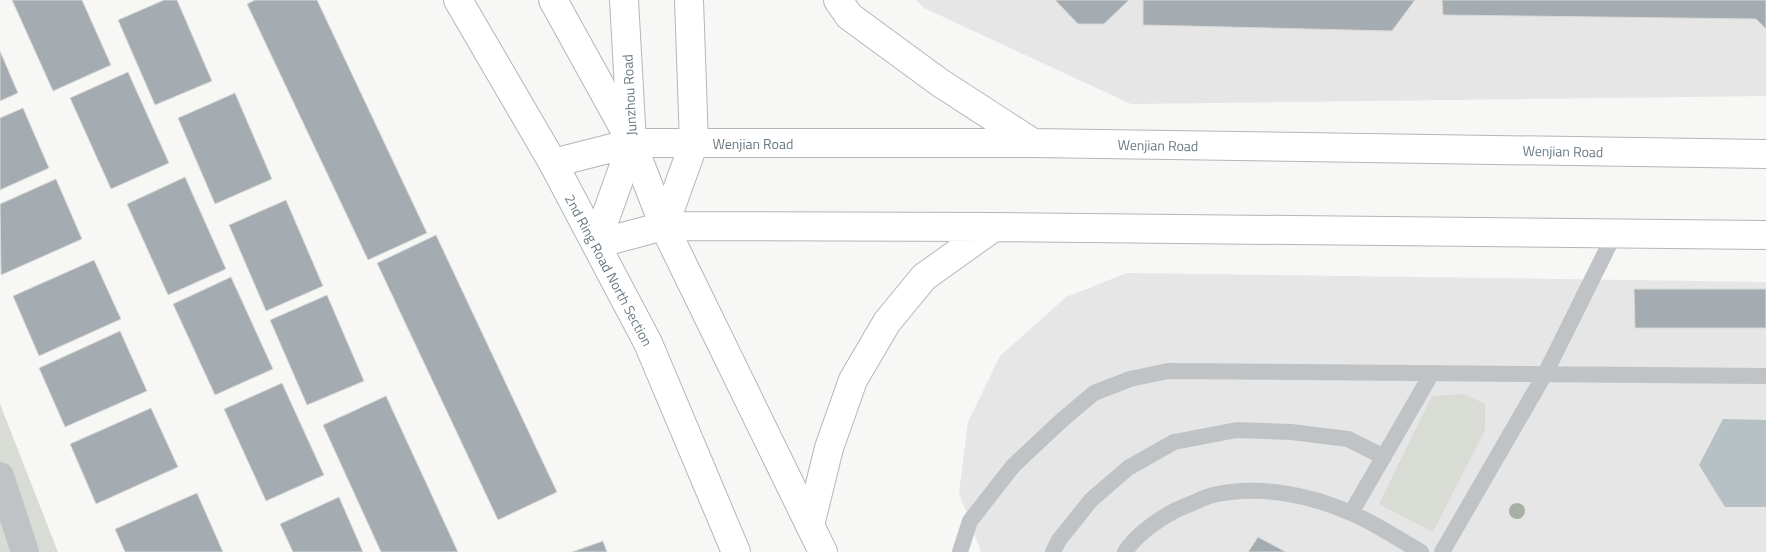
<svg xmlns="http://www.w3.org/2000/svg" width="1766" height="552" viewBox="0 0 1766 552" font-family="'Titillium Web',sans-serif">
<rect width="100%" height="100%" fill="#f7f7f5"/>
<path fill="#e5e6e5" d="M916,0H1766V96L1131,104L924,8Z
M1127,273L1766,282V552H981L959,493L968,422L1000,356L1066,297Z"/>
<path fill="#d8dcd5" d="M1465,394L1485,404V430L1433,532L1379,504L1432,396Z
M0,404L58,552H0Z"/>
<path fill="#b6c1c5" d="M1723,419L1766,420V507H1725L1699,465Z"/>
<path fill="#a4acb1" stroke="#d9d9d7" d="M12,0H82L111,65L53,91Z
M164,0H177L212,81L155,105L118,20Z
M255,0H317L427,233L368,260L247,4Z
M1055,0H1129L1104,24H1078Z
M1143,0H1415L1392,31L1143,25Z
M1442,0H1766V29L1756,19L1443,15Z
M0,51L18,93L0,101Z
M128,72L169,163L111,189L70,98Z
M235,93L272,179L215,204L178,118Z
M23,108L49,168L0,190V118Z
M185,177L226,269L168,295L127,204Z
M56,179L82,239L1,275L0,204Z
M286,200L323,286L266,311L229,225Z
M436,235L557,492L498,520L377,263Z
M94,260L121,319L39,356L13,296Z
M231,277L273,369L215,395L173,304Z
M1634,289H1766V328H1635Z
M327,295L364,381L307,405L270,320Z
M120,331L147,391L65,427L39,368Z
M282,383L324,475L266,501L224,409Z
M386,396L458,552H381L323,425Z
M151,408L178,467L96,504L70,444Z
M197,493L223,552H125L115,529Z
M339,497L363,552H293L280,524Z
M1258,537L1286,552H1248Z
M603,541L607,552H572Z"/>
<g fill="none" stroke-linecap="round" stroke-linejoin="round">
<defs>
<path id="secondary" d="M838,0L849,16L939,82L1033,143
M553,163L632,143H1033L1766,154
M664,226L694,143L689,0
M596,244L664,226L994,227L1766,235
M596,244L632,143L624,0
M810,525L829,448L853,380L887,322L924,277L994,227"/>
<path id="primary" d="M458,0L553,163L648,343L736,552
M553,0L632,143L664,226L823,552"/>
</defs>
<use href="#secondary" stroke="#b1b7bb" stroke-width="30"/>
<use href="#primary" stroke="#b2b7ba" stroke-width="30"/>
<path stroke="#bfc3c6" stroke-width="16" d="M1351,513L1432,373
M960,552L970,521L1013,466L1062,420L1094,393L1130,379L1168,371L1766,376
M1053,552L1059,540L1091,500L1128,468L1174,442L1237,430L1291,432L1348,439L1384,457
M1125,552C1136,534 1165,514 1185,506C1194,503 1204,497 1213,495C1259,485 1308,494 1351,513C1375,523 1398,539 1421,552
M1442,552L1545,374L1615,233"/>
<path stroke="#bfc3c6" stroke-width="28" d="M0,476L25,552"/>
<use href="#secondary" stroke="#fff" stroke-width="28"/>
<use href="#primary" stroke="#fff" stroke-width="28"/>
</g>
<circle fill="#a8b0a5" cx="1517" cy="511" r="8"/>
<g text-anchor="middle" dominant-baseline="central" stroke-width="5" stroke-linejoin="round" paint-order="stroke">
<g font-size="14" fill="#697983" stroke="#fff">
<text transform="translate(629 95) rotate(-93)">Junzhou Road</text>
<text x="753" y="143">Wenjian Road</text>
<text transform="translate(1158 145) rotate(1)">Wenjian Road</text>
<text transform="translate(1563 151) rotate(1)">Wenjian Road</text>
<text transform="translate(609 270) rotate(62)">2nd Ring Road North Section</text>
</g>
</g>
</svg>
